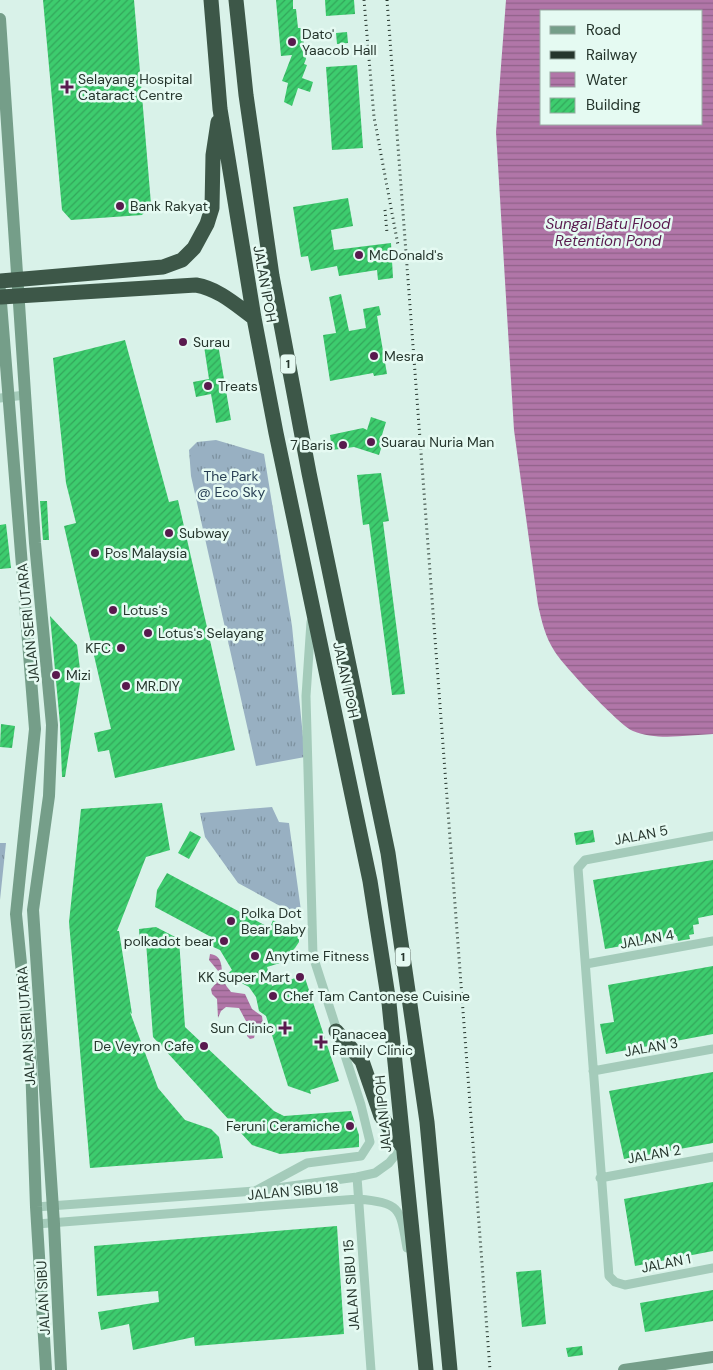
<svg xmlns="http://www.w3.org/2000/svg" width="713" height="1370" viewBox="0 0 713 1370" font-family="'DM Sans',sans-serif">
<defs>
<pattern id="grass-tufts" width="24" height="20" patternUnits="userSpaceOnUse" patternTransform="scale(1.25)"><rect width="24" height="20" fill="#98b0c2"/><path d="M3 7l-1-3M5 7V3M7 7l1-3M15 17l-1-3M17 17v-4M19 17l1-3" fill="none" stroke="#7c909e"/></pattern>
<pattern id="water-rules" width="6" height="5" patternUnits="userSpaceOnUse" patternTransform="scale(1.25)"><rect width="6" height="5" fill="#b176a8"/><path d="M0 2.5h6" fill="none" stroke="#906289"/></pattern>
<pattern id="building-hatch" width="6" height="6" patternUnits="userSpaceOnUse" patternTransform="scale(1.25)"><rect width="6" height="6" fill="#3dcc6e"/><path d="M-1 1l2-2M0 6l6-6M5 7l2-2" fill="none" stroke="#33a65b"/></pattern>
</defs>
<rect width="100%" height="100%" fill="#d9f2e9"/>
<path fill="url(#grass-tufts)" d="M216,440L264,454L292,626L305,757L256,766L191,476L189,450L197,442Z
M272,807L279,822L289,823L302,918L238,883L205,837L200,813Z
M0,843H6L0,900Z"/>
<path fill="url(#water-rules)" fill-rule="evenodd" d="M506,0H713V734C687,735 657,741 633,731C620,726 563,665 555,652C545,637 542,622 538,605L514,430L496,132ZM702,11V124H542V11Z
M210,954C225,956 220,970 224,981C225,985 229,989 231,992L245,994L252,1009L262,1016L263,1024L257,1026L254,1038L250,1039L247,1036V1023L239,1008L226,1007L221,1011L218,1018L217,999L212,994L211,989L216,983L219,972L209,960Z"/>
<path fill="url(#building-hatch)" d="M43,0H134L151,204L142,215L71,220L62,210Z
M276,0H293V9H296L298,28H302L306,59L304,64L307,65L302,78L313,82L310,92L298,88L292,106L284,102L288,83L282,81L292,55L281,56Z
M325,0H354L355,14L326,16Z
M347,32L348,43L337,44L336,33Z
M357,65L363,148L332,150L326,67Z
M348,198L353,226L331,230L334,250L391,243L393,278L378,280L377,270L339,276L337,266L311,271L308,256L301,257L293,207Z
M341,294L349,331L366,328L363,309L379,306L381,315L377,316L387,374L374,376L373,373L330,381L323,335L336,333L329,297Z
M125,340L169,502L178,500L235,750L115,778L109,750L98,752L94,733L111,729L64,526L76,523L66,483L53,358Z
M218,344L231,420L216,423L211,394L196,397L193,382L209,379L204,346Z
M371,417L386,422L382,435L385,436L379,455L354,447L332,450L330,435L363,428L367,430Z
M381,473L389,521L383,522L405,694L392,695L369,524L363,525L357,475Z
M40,501H47L49,540H43Z
M6,524L11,568L0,569V525Z
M50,616L77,645L81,677L65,777H62L60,724Z
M1,724L15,726L12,748L0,747Z
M162,803L170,850L146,857L117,931H119L132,1014L130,1012L158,1088L185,1120L211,1129L219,1137L223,1158L90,1168L69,922L81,809Z
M593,830L595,842L576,845L574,833Z
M190,831L201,837L189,859L178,853Z
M713,860V915L698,918L699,924L693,925L694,934L689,935L690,939L678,941L677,936L605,949L593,880Z
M167,873L270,928L273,920L299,936V942L295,948L280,963L267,967L272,986L304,975L339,1081L310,1090L311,1094L288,1086L266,1016L259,1011L256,997L249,987L226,975L232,970L220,950L209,945L213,938L155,907L157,890Z
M156,927L179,939L185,1027L274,1111L284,1116L351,1111L359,1135V1147L280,1154L252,1145L153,1037L146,942L140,943L139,929Z
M713,966V1034L606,1054L600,1024L614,1022L608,985Z
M713,1072V1143L624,1159L609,1091Z
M713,1182V1251L635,1266L624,1199Z
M337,1226L344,1334L195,1346L194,1337L133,1350L129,1324L101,1330L98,1312L159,1302L158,1291L97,1296L94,1246Z
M541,1270L546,1324L522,1327L516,1272Z
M713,1290V1321L645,1332L640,1303Z
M582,1346L583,1355L568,1357L566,1348Z"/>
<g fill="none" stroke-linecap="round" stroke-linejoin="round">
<path stroke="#a4cbba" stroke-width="9" d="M0,398L25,395
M713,836L585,860L578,868L609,1276L615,1282L625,1285L713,1268
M586,964L713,941
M593,1071L713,1049
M357,1177L371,1370
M600,1178L713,1157
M255,1191L307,1163L361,1156L370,1142L361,1105L313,956L306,696L311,622
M36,1207L255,1191L357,1177L375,1173L389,1163L402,1147
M37,1224L358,1199C401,1203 400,1208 407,1248"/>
<path stroke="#759e89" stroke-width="12" d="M0,19L35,543L52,725L49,796L33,910L54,1224L61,1370
M0,290L35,729L16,914L31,1063L36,1207L46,1370
M624,1370L713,1357"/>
<path stroke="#3d5748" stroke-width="15" d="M211,0L220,109L254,318L276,433L370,881L389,1003L426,1370
M236,0L246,95L272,276L309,473L388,853L427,1122L450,1370
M0,281L163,267L182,260L194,248L207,224L212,208L213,155L218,122
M1,297L196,285C219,289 236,305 254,318
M336,1031L362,1061L381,1116L402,1146"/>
<path stroke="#26362d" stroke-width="3" stroke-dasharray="1 4" stroke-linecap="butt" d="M364,0L374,117L398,245
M387,0L490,1370
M385,210L387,233"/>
</g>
<g fill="#591a4e" stroke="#e5faf2" stroke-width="2">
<circle cx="292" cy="42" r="5"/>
<path d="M64.5 79.5h5v5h5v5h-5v5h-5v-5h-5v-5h5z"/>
<circle cx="120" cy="206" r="5"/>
<circle cx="359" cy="255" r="5"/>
<circle cx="183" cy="342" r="5"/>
<circle cx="374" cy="356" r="5"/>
<circle cx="208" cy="386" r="5"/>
<circle cx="371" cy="442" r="5"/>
<circle cx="343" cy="445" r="5"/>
<circle cx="169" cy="533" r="5"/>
<circle cx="95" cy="553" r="5"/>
<circle cx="113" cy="610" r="5"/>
<circle cx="148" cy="633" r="5"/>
<circle cx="121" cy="648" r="5"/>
<circle cx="56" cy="675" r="5"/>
<circle cx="126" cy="686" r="5"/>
<circle cx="231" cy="921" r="5"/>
<circle cx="224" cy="941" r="5"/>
<circle cx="255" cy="956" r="5"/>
<circle cx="300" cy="977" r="5"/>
<circle cx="273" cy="996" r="5"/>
<path d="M282.5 1020.5h5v5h5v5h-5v5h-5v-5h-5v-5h5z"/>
<path d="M318.5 1034.5h5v5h5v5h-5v5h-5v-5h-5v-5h5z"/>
<circle cx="204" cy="1046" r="5"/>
<circle cx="350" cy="1126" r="5"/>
</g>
<g text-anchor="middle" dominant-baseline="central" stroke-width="5" stroke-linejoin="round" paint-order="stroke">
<g fill="#e5faf2" stroke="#5f7168" stroke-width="1">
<rect x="280.5" y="354.5" width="15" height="19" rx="4"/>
<rect x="395.5" y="947.5" width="15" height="19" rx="4"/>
</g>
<g font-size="12" font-weight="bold" fill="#26362d">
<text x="288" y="364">1</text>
<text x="403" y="957">1</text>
</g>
<g font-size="14" fill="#26362d" stroke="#e5faf2" text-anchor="start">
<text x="302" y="34">Dato'<tspan x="302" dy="16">Yaacob Hall</tspan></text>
<text x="78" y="79">Selayang Hospital<tspan x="78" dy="16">Cataract Centre</tspan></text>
<text x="130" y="206">Bank Rakyat</text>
<text x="369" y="255">McDonald's</text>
<text x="193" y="342">Surau</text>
<text x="384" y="356">Mesra</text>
<text x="218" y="386">Treats</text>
<text x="381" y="442">Suarau Nuria Man</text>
<text x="333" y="445" text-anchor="end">7 Baris</text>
<text x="179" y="533">Subway</text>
<text x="105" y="553">Pos Malaysia</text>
<text x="123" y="610">Lotus's</text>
<text x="158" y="633">Lotus's Selayang</text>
<text x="111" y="648" text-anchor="end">KFC</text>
<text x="66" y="675">Mizi</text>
<text x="136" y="686">MR.DIY</text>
<text x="241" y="913">Polka Dot<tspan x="241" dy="16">Bear Baby</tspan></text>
<text x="214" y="941" text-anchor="end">polkadot bear</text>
<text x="265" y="956">Anytime Fitness</text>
<text x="290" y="977" text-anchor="end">KK Super Mart</text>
<text x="283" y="996">Chef Tam Cantonese Cuisine</text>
<text x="274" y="1028" text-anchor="end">Sun Clinic</text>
<text x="332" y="1034">Panacea<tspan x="332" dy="16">Family Clinic</tspan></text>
<text x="194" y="1046" text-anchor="end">De Veyron Cafe</text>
<text x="340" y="1126" text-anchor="end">Feruni Ceramiche</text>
</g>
<g font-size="14" fill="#26362d" stroke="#e5faf2">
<text transform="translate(265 284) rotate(80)">JALAN IPOH</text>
<text transform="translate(28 623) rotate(-96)">JALAN SERI UTARA</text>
<text transform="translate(346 680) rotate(78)">JALAN IPOH</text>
<text transform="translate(641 835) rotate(-11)">JALAN 5</text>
<text transform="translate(647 939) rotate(-10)">JALAN 4</text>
<text transform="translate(26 1026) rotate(-94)">JALAN SERI UTARA</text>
<text transform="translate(651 1047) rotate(-10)">JALAN 3</text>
<text transform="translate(383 1114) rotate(-95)">JALAN IPOH</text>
<text transform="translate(654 1154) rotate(-10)">JALAN 2</text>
<text transform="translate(293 1191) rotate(-5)">JALAN SIBU 18</text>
<text transform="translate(666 1263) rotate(-11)">JALAN 1</text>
<text transform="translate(351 1285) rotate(-94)">JALAN SIBU 15</text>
<text transform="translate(43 1298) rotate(-93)">JALAN SIBU</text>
</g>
<g font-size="14" fill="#294055" stroke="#e5faf2">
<text x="231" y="476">The Park<tspan x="231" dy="16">@ Eco Sky</tspan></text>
</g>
<g font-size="15" font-style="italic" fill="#591a4e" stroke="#e5faf2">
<text x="608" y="224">Sungai Batu Flood<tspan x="608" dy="17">Retention Pond</tspan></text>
</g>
</g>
<rect x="540" y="10" width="162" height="115" fill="#e5faf2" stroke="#99aca3"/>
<rect x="550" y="26" width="25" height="8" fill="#759e89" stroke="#99aca3"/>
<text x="586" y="35" font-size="15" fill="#26362d">Road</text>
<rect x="550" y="51" width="25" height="8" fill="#26362d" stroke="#99aca3"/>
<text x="586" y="60" font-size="15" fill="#26362d">Railway</text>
<rect x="550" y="72" width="25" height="15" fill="url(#water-rules)" stroke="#99aca3"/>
<text x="586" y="85" font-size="15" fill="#26362d">Water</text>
<rect x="550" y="98" width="25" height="15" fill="url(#building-hatch)" stroke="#99aca3"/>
<text x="586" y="110" font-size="15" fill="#26362d">Building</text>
</svg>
